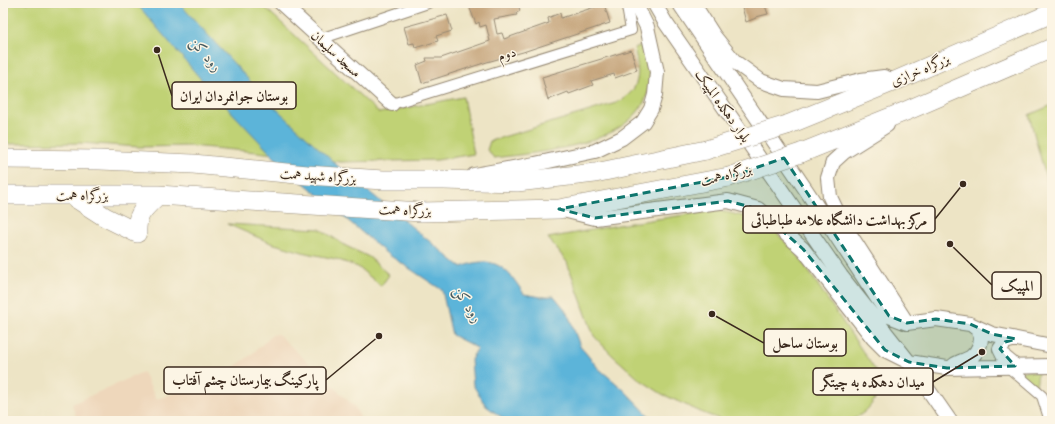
<svg xmlns="http://www.w3.org/2000/svg" width="1055" height="424" viewBox="0 0 1055 424" font-family="Alegreya,Amiri,serif">
<rect width="100%" height="100%" fill="#fcf5e5"/>
<filter id="ink" filterUnits="userSpaceOnUse"><feTurbulence type="fractalNoise" baseFrequency=".025" numOctaves="2"/><feDisplacementMap in="SourceGraphic" scale="8" xChannelSelector="R" yChannelSelector="G"/><feConvolveMatrix kernelMatrix="1 2 1 2 8 2 1 2 1" color-interpolation-filters="sRGB"/></filter>
<filter id="wash" filterUnits="userSpaceOnUse"><feTurbulence type="fractalNoise" baseFrequency=".012" numOctaves="4" result="noise"/><feDisplacementMap in="SourceGraphic" scale="16" xChannelSelector="R" yChannelSelector="G"/><feGaussianBlur stdDeviation="0.9" result="paint"/><feColorMatrix in="noise" values="0 0 0 0 0 0 0 0 0 0 0 0 0 0 0 0 0 1.4 0 .05"/><feComposite in="paint" operator="in"/></filter>
<g filter="url(#wash)">
<rect width="100%" height="100%" fill="#ede4c5"/>
<path fill="#eed7bb" d="M278,334L355,407L362,421H77L72,404L143,372L156,399L196,387L227,372L251,355L272,335Z"/>
<path fill="#c0d274" stroke="#7e7e49" d="M3,3H260L379,113L463,97L474,154L437,160L341,162L257,152L190,146L140,147L80,143L3,144Z
M645,44C647,58 651,73 649,87C639,146 540,152 494,158L487,150L490,141L616,103C642,90 640,73 634,48Z
M1052,105V200L1029,115Z
M717,210L764,221L795,251L884,383C873,402 870,412 849,421H725L703,413L662,394L639,379L611,354L594,336L567,262L548,238L624,224Z
M227,224L320,229L346,246L369,257L389,275L381,286L358,267L336,259L306,253L271,243Z
M1017,371H1038L1036,389Z"/>
<path fill="#5bb4d9" stroke="#4b6f7c" d="M136,3H179L268,101L340,168L461,267C467,265 475,262 482,262C503,261 514,279 524,294L541,297L554,296L564,308L569,317L580,346L598,368L623,389L654,421H507L486,406L473,385L471,360L477,348L452,335L442,290L386,253L275,158L205,84Z"/>
<g id="blocks">
<path fill="#c2a076" d="M479,3H518L520,11L516,13L517,15L494,19L497,34L502,33L504,39L549,23L548,18L560,13L561,18L604,4L610,23L523,52L487,62L422,83L417,65L427,61L426,58H441L490,41L486,25L480,27L479,22L476,24L469,6Z
M741,3H764L768,14L756,17V18L746,22Z
M447,15L452,31L436,36L438,41L415,48L414,43L409,44L404,27Z
M631,50L637,70L615,78L614,74L591,81L593,85L569,94L568,92L548,100L542,77Z"/>
</g>
</g>
<g filter="url(#ink)">
<use href="#blocks" fill-opacity="0" stroke="#948772" stroke-width="1"/>
<g fill="none" stroke-linecap="round" stroke-linejoin="round">
<defs>
<path id="street" d="M320,39L428,3
M392,104L631,30L627,7L624,3
M1007,366L1042,396L1050,421"/>
<path id="secondary" d="M281,3L392,104
M654,3L665,22L841,276L909,362L950,421
M679,3L806,190L889,316L907,323L936,319L970,324L992,334L1052,346
M693,3L714,36L735,62L761,81L784,89L817,91L861,80L884,77L895,81
M887,125L844,152L833,162L828,178L830,197L842,222L907,323
M474,175L535,164L595,151L622,138L643,122L651,109L655,95L657,72L647,27L635,3
M563,210L595,218L728,201L758,209L803,249L873,338L885,350L909,362L947,368L1052,366
M954,365C959,362 966,360 971,357C978,352 984,340 979,332C978,329 974,327 972,325
M1015,366L1004,357L1000,349L1005,342L1016,339"/>
<path id="highway" d="M787,125L895,81L1052,13
M801,153L906,111L1052,48
M3,159L100,160L193,164L307,175L383,180H444L517,182L595,173L706,150
M3,195H158L421,212L559,209L729,177
M71,195L105,217L137,233C136,213 145,208 158,195"/>
</defs>
<use href="#street" stroke="#948772" stroke-width="12"/>
<use href="#secondary" stroke="#948772" stroke-width="16"/>
<use href="#highway" stroke="#948772" stroke-width="20"/>
<use href="#street" stroke="#fff" stroke-width="10"/>
<use href="#secondary" stroke="#fff" stroke-width="14"/>
<use href="#highway" stroke="#fff" stroke-width="19"/>
<defs>
<path id="highway-bridge" d="M706,150L787,125
M729,177L801,153"/>
</defs>
<use href="#highway-bridge" stroke="#948772" stroke-width="20" stroke-linecap="butt"/>
<use href="#highway-bridge" stroke="#fff" stroke-width="19"/>
</g>
</g>
<path fill="#0f766e" fill-opacity="0.2" stroke="#0f766e" stroke-width="3" stroke-dasharray="8 5" stroke-linejoin="round" d="M784,158L889,316L907,323L936,319L970,324L992,334L1016,339L1005,342L1000,349L1015,366L947,368L909,362L885,350L803,249L758,209L728,201L595,218L559,209L729,177Z"/>
<g text-anchor="middle" dominant-baseline="central" stroke-width="3" stroke-linejoin="round" paint-order="stroke">
<g font-size="14" fill="#3b2a1e" stroke="#fcf5e5">
<text transform="translate(336 54) rotate(42)">مسجد سلیمان</text>
<text transform="translate(507 54) rotate(-17)">دوم</text>
<text transform="translate(920 70) rotate(-23)">بزرگراه خرازی</text>
<text transform="translate(723 106) rotate(55)">بلوار دهکده المپیک</text>
<text transform="translate(726 175) rotate(-14)">بزرگراه همت</text>
<text transform="translate(318 176) rotate(4)">بزرگراه شهید همت</text>
<text x="82" y="195">بزرگراه همت</text>
<text transform="translate(405 210) rotate(2)">بزرگراه همت</text>
</g>
<g font-size="15" font-style="italic" fill="#465a5f" stroke="#fcf5e5">
<text transform="translate(206 54) rotate(49)">رود کن</text>
<text transform="translate(468 304) rotate(57)">رود کن</text>
</g>
</g>
<path fill="none" stroke="#3b2a1e" stroke-width="1.5" d="M157 50L172 96M963 184L935 219M950 244L992 285M712 314L764 343M379 336L326 380M982 352L933 382"/>
<g fill="#3b2a1e" stroke="#fcf5e5" stroke-width="1.5">
<circle cx="157" cy="50" r="4"/>
<circle cx="963" cy="184" r="4"/>
<circle cx="950" cy="244" r="4"/>
<circle cx="712" cy="314" r="4"/>
<circle cx="379" cy="336" r="4"/>
<circle cx="982" cy="352" r="4"/>
</g>
<g fill="#fcf5e5" stroke="#3b2a1e" stroke-width="1.5">
<rect x="172" y="82" width="124" height="27" rx="4"/>
<rect x="743" y="206" width="192" height="27" rx="4"/>
<rect x="992" y="272" width="49" height="27" rx="4"/>
<rect x="764" y="329" width="82" height="27" rx="4"/>
<rect x="164" y="367" width="162" height="27" rx="4"/>
<rect x="813" y="368" width="120" height="27" rx="4"/>
</g>
<g font-size="15" text-anchor="middle" font-weight="bold" fill="#3b2a1e">
<text x="234" y="101">بوستان جوانمردان ایران</text>
<text x="839" y="225">مرکز بهداشت دانشگاه علامه طباطبائی</text>
<text x="1017" y="291">المپیک</text>
<text x="805" y="348">بوستان ساحل</text>
<text x="245" y="385">پاركينگ بيمارستان چشم آفتاب</text>
<text x="873" y="387">میدان دهکده به چیتگر</text>
</g>
<rect width="1055" height="424" fill="none" stroke="#fcf5e5" stroke-width="16"/>
</svg>
